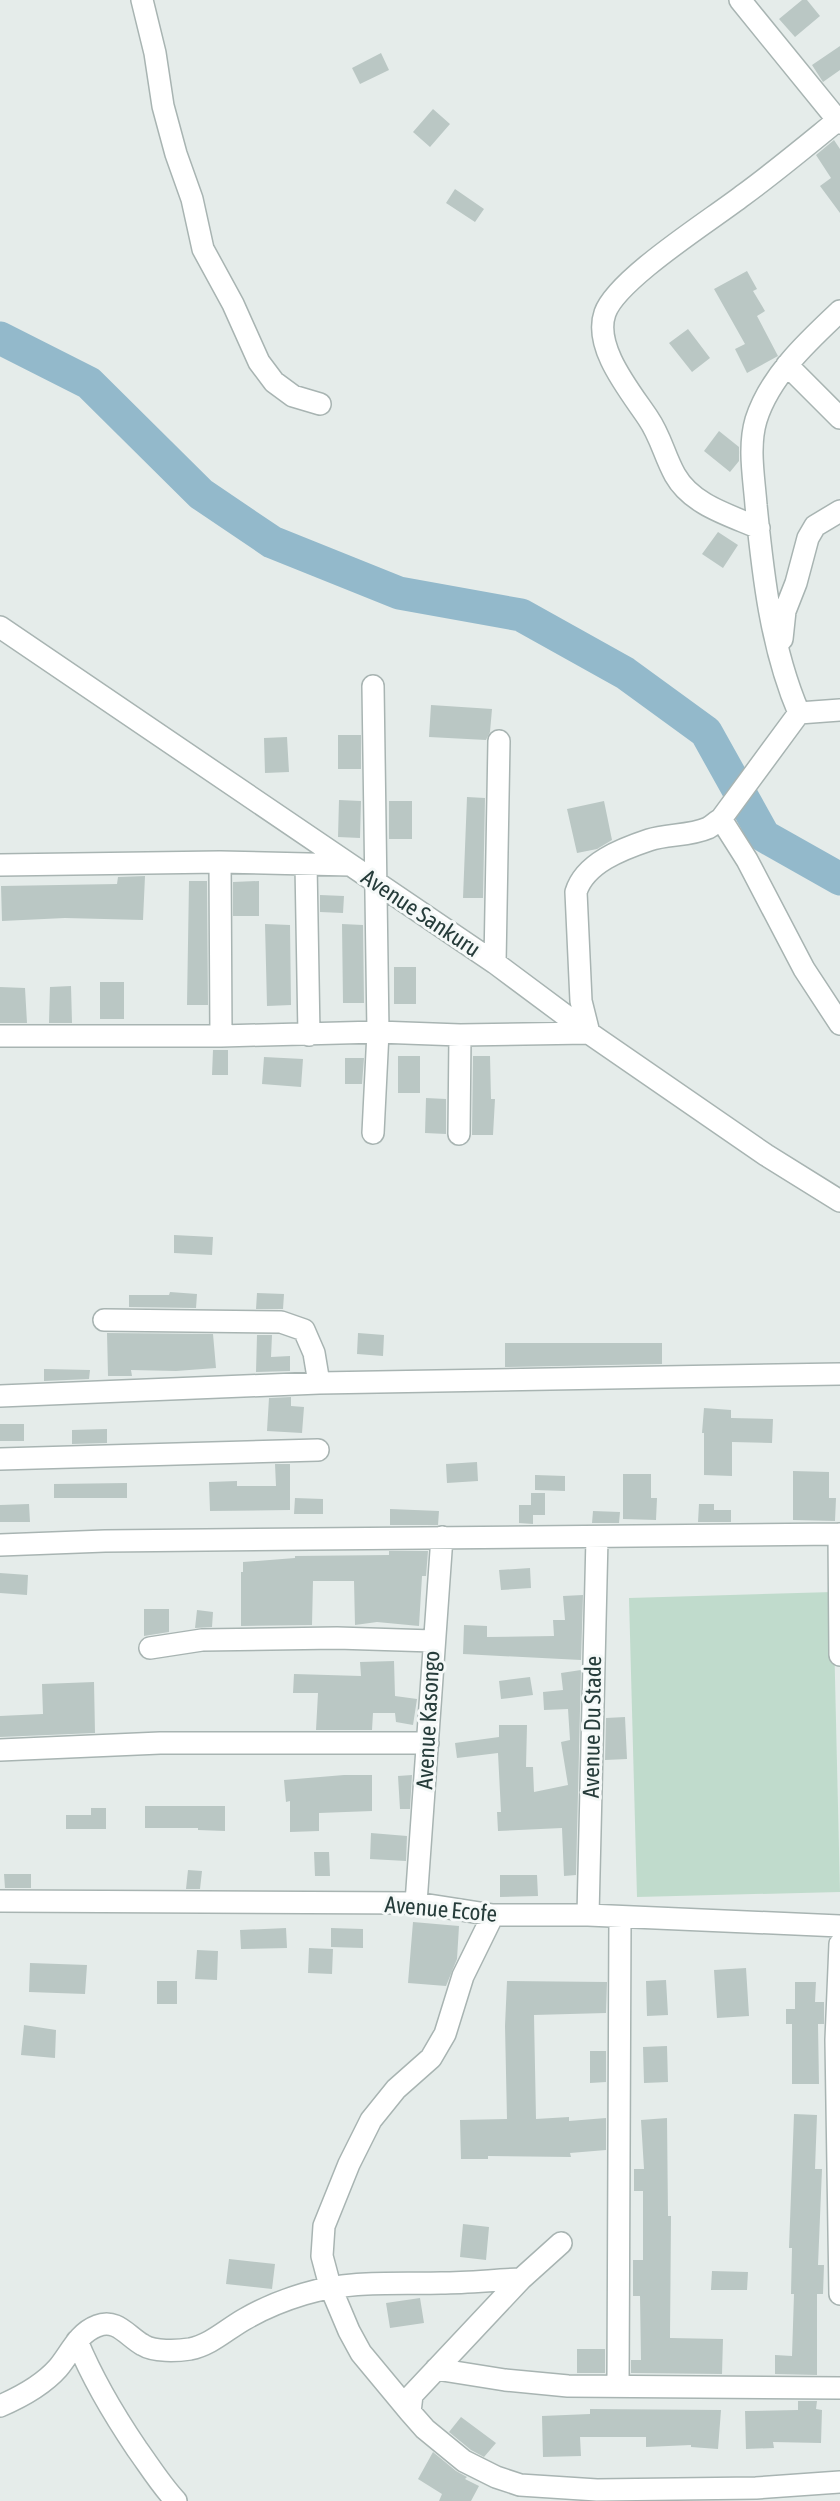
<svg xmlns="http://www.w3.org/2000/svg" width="840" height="2501" viewBox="0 0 840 2501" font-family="'Asap Condensed',sans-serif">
<rect width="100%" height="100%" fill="#e5ecea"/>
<path fill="#c0dbcc" d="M833,1592L840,1892L637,1897L629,1598Z"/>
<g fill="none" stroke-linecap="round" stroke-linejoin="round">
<path stroke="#93b9cb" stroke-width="33" d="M0,338L89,383L201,494L272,542L399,593L521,615L625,673L706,732L764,836L840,879"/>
</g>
<path fill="#bac7c4" d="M802,0H807L820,16L795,37L779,19Z
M840,46V70L823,82L812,65Z
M381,53L389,70L360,84L352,68Z
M433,109L450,124L430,147L413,132Z
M834,140L840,149V213L820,186L831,178L816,155Z
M455,189L484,209L475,222L446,203Z
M747,271L757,289L753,291L765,311L757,316L778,356L747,373L735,349L745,344L714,289Z
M688,329L710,358L692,372L669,343Z
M719,431L739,447V461L730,472L704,451Z
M718,532L738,545L723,568L702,554Z
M431,705L492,709L490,732L486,740L429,737Z
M338,735H361V769H338Z
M287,737L289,772L265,773L264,738Z
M467,797L485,798L483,898H463Z
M339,800L361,801L360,838L338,837Z
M389,801H412V839H389Z
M604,801L612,840L597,849L577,853L567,809Z
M145,876L143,920L65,918L2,921L1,886L117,884L118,877Z
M189,881H207L208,1005H187Z
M259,881V916H233V882Z
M320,895L344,896L343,913L320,912Z
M265,924L290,925L291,1005L267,1006Z
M342,924L363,925L364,1003H343Z
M394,967H416V1004H394Z
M100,982H124V1019H100Z
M71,986L72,1023H49L50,987Z
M0,987L25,988L27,1023H0Z
M213,1050H228V1075H212Z
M398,1056H420V1093H398Z
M473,1056H490L491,1099H495L493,1135H472Z
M264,1057L303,1059L301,1087L262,1084Z
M345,1058H364L362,1084H345Z
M426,1098L446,1099V1134L425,1133Z
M174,1235L213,1237L212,1255L174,1253Z
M170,1292L197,1294L196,1308L129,1307V1295H169Z
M257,1293L284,1294L283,1309H256Z
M107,1333L213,1334L216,1368L176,1371L131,1370L132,1376H108Z
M358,1333L384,1335L383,1356L357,1354Z
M257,1335H272L271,1357L290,1356V1371L256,1372Z
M505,1343H662V1364L505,1367Z
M44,1369L90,1370L89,1379L44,1381Z
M291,1397V1406L304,1407L302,1433L267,1431L269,1398Z
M704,1408L731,1410V1418L773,1419L772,1443L732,1442V1476L704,1475V1433H702Z
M0,1424H24V1441H0Z
M107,1429V1443L72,1444V1430Z
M477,1462L478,1481L447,1483L446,1464Z
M275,1464H290V1510L210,1511L209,1482L237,1481V1486H276Z
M793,1471L829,1472V1498H836L835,1521L793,1520Z
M623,1474H651V1498H657L656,1520L623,1519Z
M535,1475L565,1476V1491L535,1490Z
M127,1483V1498H54V1484Z
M531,1493H545V1515H533V1524L519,1523V1505H531Z
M295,1498L323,1499V1514H294Z
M29,1504L30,1522H0V1505Z
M699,1504H714V1510H731V1522H698Z
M390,1509L439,1511L438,1525H390Z
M593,1511L620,1512L619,1523H592Z
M389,1551H428L426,1576H422L419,1626L377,1622L355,1625L354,1581H313L312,1625L241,1626V1572H243V1562L295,1558V1556L389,1555Z
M530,1568L531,1588L501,1590L499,1570Z
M0,1573L28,1575L27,1595L0,1593Z
M583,1595L581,1660L463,1654L464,1625L487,1626V1637L554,1636L553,1620H565L563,1596Z
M144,1609H169V1632L144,1636Z
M197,1610L213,1612L212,1627L195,1628Z
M394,1661L395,1696L417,1699L413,1725L396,1722L395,1713H373L372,1730H316L318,1693H293L294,1674L361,1676L360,1662Z
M581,1670L576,1875L564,1876L562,1828L498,1831L497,1812H501L498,1753L457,1758L455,1743L499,1737V1725H527L526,1767H533L534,1792L568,1785L561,1742L570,1740L568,1709L544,1710L543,1692L563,1690L561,1673Z
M530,1677L533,1695L501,1699L499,1681Z
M94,1682L95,1733L0,1737V1716L43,1714L42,1684Z
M625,1717L627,1759L605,1760L606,1718Z
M344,1775H372V1811L319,1813V1831L290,1832V1801L286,1802L284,1780Z
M412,1775L410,1809H400L398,1776Z
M145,1806H225V1831L198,1830V1828H145Z
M91,1808H106V1829H66V1815H91Z
M371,1833L407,1836L406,1861L370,1859Z
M314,1852H329L330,1876H315Z
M188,1870L202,1871L200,1889H186Z
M4,1874H31V1888H5Z
M500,1875H537L538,1896L500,1897Z
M413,1922L459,1926L457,1959L446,1986L408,1983Z
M286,1928L287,1948L241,1949L240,1930Z
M331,1928L363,1929V1948L331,1947Z
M309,1948L333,1949L332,1974L308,1973Z
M197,1950L218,1951L217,1980L195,1979Z
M30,1963L87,1965L85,1994L29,1992Z
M746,1968L749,2016L717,2018L714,1970Z
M666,1980L668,2015L647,2016L646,1981Z
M157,1981H177V2004H157Z
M507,1981L607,1982L606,2013L534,2015L536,2119L569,2117V2121L606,2118V2150L570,2153L571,2157L488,2156V2159H461L460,2120L507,2119L505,2026Z
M795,1982H816L815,2002H824V2024H818L819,2084H792V2024H786V2009H795Z
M24,2025L56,2030L55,2058L21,2055Z
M667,2046L668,2082L644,2083L643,2047Z
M590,2051H606V2082L590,2083Z
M794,2114L817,2115L815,2169H822L818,2265H824L823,2294H817V2375L775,2374V2355L792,2356L794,2294H791L792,2248H789Z
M667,2118L668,2216H671L670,2338L723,2339L722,2374L631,2373V2360H641L640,2296H633V2260H643V2191H634V2169H644L641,2120Z
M463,2224L489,2227L486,2260L460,2257Z
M229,2259L275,2264L272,2289L226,2284Z
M712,2271L748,2272L747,2290H711Z
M420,2298L424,2323L390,2328L386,2303Z
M577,2349H605V2373H577Z
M798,2401H817L816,2409L822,2410L821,2443L773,2442L774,2448L746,2449L745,2411L798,2410Z
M590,2409L721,2410L718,2449L691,2447V2445L646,2447V2437H580L581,2456L543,2457L542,2416L590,2414Z
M461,2417L496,2443L484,2457L471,2450L449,2432Z
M433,2452L456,2471L467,2477L465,2479L479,2486L471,2501H439L442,2494L418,2479Z"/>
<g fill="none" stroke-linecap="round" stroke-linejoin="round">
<defs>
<path id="street" d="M142,0L155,53L163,106L176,154L192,199L203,249L233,304L259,362L274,382L293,396L320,404
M740,0L840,123
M787,365L840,418
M759,528C729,515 692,505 675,475C664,455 661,437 648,418C630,391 593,347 605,313C617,279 711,220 742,196C775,172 806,146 838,120
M0,627L495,963L589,1033L766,1155L840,1201
M782,639L785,611L796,583L808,538L815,526L840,511
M799,713C771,648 763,575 756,505C754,478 748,447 756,420C770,376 807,342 840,311
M721,819L747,860L804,969L840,1024
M220,862L221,1036
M306,864L309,1035
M0,865L220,862L350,865
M495,963L499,741
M0,1036H221L378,1032L460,1035L589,1033L581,1001L576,892C585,863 622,849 649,840C667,834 690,836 708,828C712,826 717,821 721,819L799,713L840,710
M373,1133L378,1032L373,686
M459,1134L460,1035
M104,1320L281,1322L304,1330L314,1353L319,1383
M0,1396L319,1383L840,1374
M0,1459L318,1450
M839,1534L840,1655
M0,1545L105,1541L840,1534
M150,1648L202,1640L337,1638L433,1641
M0,1750L160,1743H428
M0,1901L416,1903L493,1915H588L840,1926
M416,1903L442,1537
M588,1915L597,1538
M840,1944L836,2040L840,2294
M561,2243L521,2279L412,2395L410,2412L425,2429L464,2461L496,2477L520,2485L597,2490L756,2488L840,2482
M77,2341C93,2380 114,2415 137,2449C150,2467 161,2485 176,2501
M436,2369L505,2380L568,2386L840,2388
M618,2386L620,1918
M0,2406C21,2397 42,2386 58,2368C70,2354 78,2333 97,2326C117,2318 127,2336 143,2345C154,2352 177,2351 190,2349C211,2345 227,2329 245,2319C264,2308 284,2300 304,2294C349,2280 395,2284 441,2283C468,2283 494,2280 521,2279
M410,2412L361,2353L349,2331L330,2286L322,2256L324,2226L349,2164L371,2120L396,2089L431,2058L445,2034L463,1976L493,1915"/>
</defs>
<use href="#street" stroke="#a8b4b2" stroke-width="24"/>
<use href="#street" stroke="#fff" stroke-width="21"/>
</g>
<g text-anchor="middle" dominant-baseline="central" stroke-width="6" stroke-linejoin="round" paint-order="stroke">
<g font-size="23" fill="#263c3a" stroke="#f5f9f8">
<text transform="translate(421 913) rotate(34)">Avenue Sankuru</text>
<text transform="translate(428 1720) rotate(-87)">Avenue Kasongo</text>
<text transform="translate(592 1727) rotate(-89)">Avenue Du Stade</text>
<text transform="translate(441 1909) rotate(5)">Avenue Ecofe</text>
</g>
</g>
</svg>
